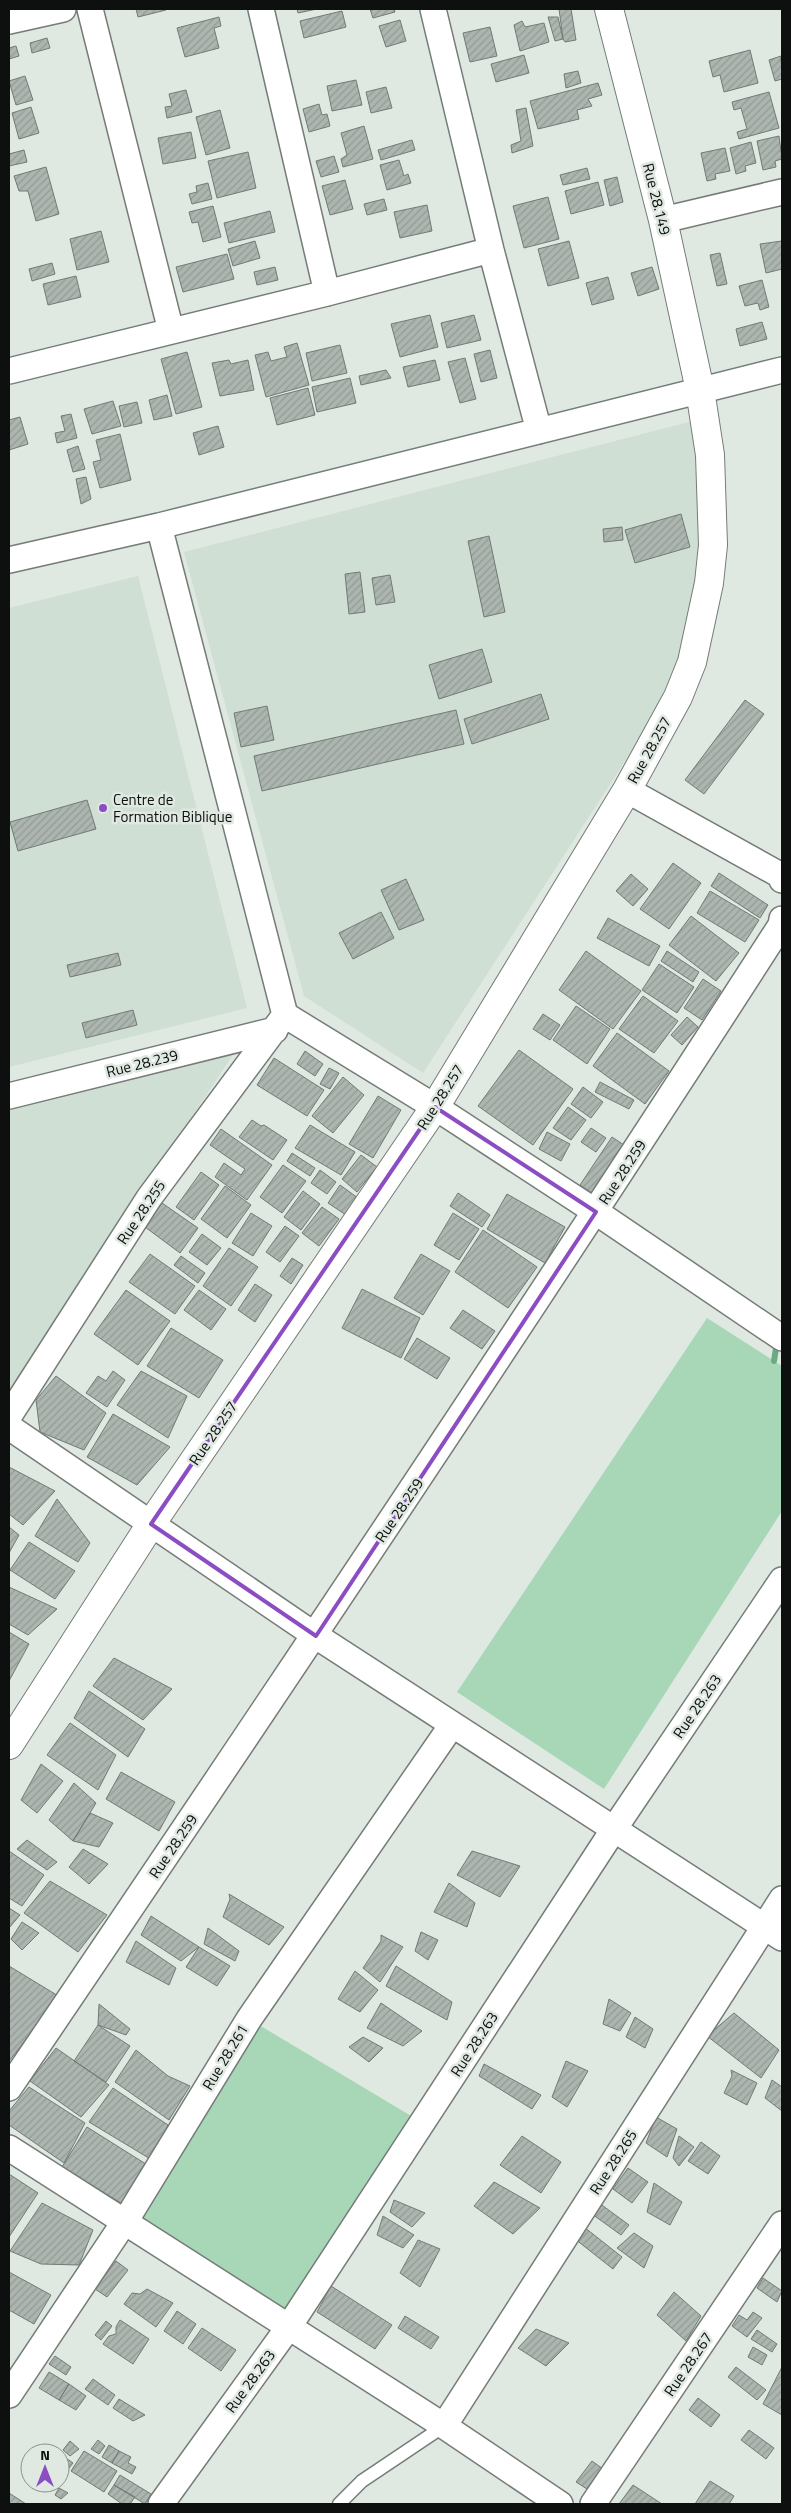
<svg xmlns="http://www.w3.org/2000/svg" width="791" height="2513" viewBox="0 0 791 2513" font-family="'Titillium Web',sans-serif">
<defs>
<pattern id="building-hatch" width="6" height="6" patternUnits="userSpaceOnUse" patternTransform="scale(1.25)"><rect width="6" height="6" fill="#acb5af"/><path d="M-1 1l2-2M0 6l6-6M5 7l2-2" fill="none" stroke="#939b95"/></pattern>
</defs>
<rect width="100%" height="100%" fill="#e0e8e2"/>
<path fill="#cfdfd4" d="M693,421L704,533L690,638L644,732L423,1073L304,996L184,552Z
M138,576L247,1008L9,1067V608Z
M235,1052L9,1390V1110Z"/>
<path fill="#a8d7b8" d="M707,1318L782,1366V1511L604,1789L457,1692Z
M249,2019L423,2123L286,2314L131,2212Z"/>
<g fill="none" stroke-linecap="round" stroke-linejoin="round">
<path stroke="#6bab83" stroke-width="6" d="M774,1361L777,1342"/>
</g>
<path fill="url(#building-hatch)" stroke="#727a74" d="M136,9H166V10L138,17Z
M297,9H317L298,13Z
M370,9H394L395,12L373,18Z
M559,9H571L576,40L565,42L563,39Z
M342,11L346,27L304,38L300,21Z
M219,17L221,26L214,28L219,48L185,57L177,28Z
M548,17H558L563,39L555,41Z
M400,20L406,41L386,47L379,26Z
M522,21L525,27L544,23L549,42L520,51L514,25Z
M490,27L497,56L470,62L463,33Z
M47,38L50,48L32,53L30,43Z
M16,46L19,56L9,59V48Z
M750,50L758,83L724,92L720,75L713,77L709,61Z
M524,55L529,73L496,82L491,64Z
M781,56L782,79L775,81L769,60Z
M578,71L581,83L566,88L564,74Z
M25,76L33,100L16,105L9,81Z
M356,80L362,105L332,111L327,86Z
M598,83L602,95L588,99L592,106L577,110L579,119L538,129L530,101Z
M386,87L392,108L371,113L366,92Z
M186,90L192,112L167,118L165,107L172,106L169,94Z
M769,92L779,128L739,139L737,132L747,129L741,108L734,110L732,102Z
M319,104L322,115L327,114L330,126L309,132L303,109Z
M31,107L39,133L19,139L12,113Z
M526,108L533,146L512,153L511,145L521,141L516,110Z
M220,110L230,148L206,155L196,117Z
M364,126L373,159L343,167L341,159L347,155L341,133Z
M191,132L196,158L163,164L158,138Z
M779,136L782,159L775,161L776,167L763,170L757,141Z
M412,140L415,150L381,160L378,150Z
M751,142L756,163L745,166L746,171L736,174L730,148Z
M725,148L730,171L715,174L716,179L707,181L701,153Z
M24,150L27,162L9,166V154Z
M248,152L256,188L217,198L208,161Z
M334,156L339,172L321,177L316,161Z
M399,160L404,176L408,174L411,183L387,190L380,165Z
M46,167L59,214L36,221L28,191H19L14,176Z
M587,168L590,179L563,185L560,175Z
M617,177L623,202L610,206L604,180Z
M345,180L353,209L330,215L322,186Z
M598,182L604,205L571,214L565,191Z
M208,183L212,199L192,204L189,194L197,192L196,186Z
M548,197L559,239L524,248L513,206Z
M384,199L387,210L367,215L364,204Z
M427,205L432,231L400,238L394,212Z
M213,206L221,237L203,242L198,222L192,223L189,212Z
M270,211L275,232L229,243L224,223Z
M101,231L109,262L77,270L70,239Z
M255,241L260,258L233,266L228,249Z
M569,241L579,278L548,286L538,249Z
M782,241V269L766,273L760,244Z
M720,253L727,284L717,286L710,255Z
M227,254L234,279L183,292L176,267Z
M52,263L55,274L32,281L29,269Z
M275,267L278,280L257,285L254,272Z
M652,267L659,289L638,296L631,273Z
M76,276L81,297L48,305L43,284Z
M608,277L614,299L592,305L586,283Z
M762,280L769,307L760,310L758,303L745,306L739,286Z
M430,315L438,347L400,357L391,324Z
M474,315L481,340L447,348L441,323Z
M762,322L767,339L740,346L736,329Z
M297,343L309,385L266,397L255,355L268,352L271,361L287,357L284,347Z
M340,345L347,373L312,381L306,353Z
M490,350L497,378L481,382L474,354Z
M187,352L202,407L176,414L161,359Z
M465,358L476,399L460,403L448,362Z
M229,360L231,364L248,360L254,390L220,396L212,363Z
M435,360L440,380L408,387L403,367Z
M386,370L391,378L361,385L359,376Z
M350,378L356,403L317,412L312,387Z
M308,388L315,415L277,425L270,398Z
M167,395L172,416L154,420L149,400Z
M113,401L121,426L92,434L84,409Z
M137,402L142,423L124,427L119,406Z
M71,414L77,438L57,443L55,433L65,431L61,416Z
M20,417L28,444L9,450V420Z
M218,426L224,447L199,455L193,433Z
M120,434L131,480L100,488L93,462L101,460L96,440Z
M78,446L85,469L73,472L67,450Z
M86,477L91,499L81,504L76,479Z
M681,514L690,547L635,563L625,530Z
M622,527L623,540L604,542L603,529Z
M489,536L505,612L484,617L468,541Z
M360,572L365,612L349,614L345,574Z
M390,575L395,602L376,605L372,578Z
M482,649L492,682L439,699L429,665Z
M541,694L549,719L472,744L464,719Z
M745,700L764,714L704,794L685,780Z
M267,706L274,740L241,747L234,713Z
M456,710L464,744L262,791L254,756Z
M87,800L96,829L18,851L10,822Z
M673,863L701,883L669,929L640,909Z
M719,873L768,905L760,918L711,886Z
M631,874L648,889L633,906L616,891Z
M406,879L424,920L399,930L381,890Z
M710,891L759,920L745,942L697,913Z
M381,912L394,938L353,959L339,933Z
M691,916L739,953L716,981L669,945Z
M608,918L660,946L649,966L597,938Z
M586,951L641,991L613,1029L559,990Z
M667,951L699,972L693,982L661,961Z
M118,953L121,965L70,977L67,965Z
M659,964L694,987L677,1013L642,990Z
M703,979L721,991L702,1020L684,1008Z
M643,996L678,1021L654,1053L619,1029Z
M576,1006L610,1029L587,1064L553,1040Z
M133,1010L137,1025L86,1038L82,1023Z
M543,1014L560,1025L550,1040L533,1029Z
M687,1017L698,1027L682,1045L671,1035Z
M617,1033L669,1071L645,1104L593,1066Z
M519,1050L573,1089L533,1145L478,1106Z
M305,1051L323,1064L315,1076L297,1064Z
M274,1058L324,1090L307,1116L257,1085Z
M329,1068L339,1073L330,1089L320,1084Z
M343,1077L364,1095L333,1133L312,1116Z
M600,1082L634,1100L629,1109L595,1092Z
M583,1087L603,1102L591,1118L571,1104Z
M378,1096L401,1110L373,1158L349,1144Z
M568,1107L586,1120L571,1140L553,1128Z
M252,1120L261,1126L264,1125L287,1140L273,1160L239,1137Z
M310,1125L355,1152L341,1175L295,1148Z
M591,1128L606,1138L596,1152L581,1142Z
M221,1129L272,1165L247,1200L215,1177L224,1163L241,1175L245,1169L210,1145Z
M547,1132L570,1144L561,1161L539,1149Z
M612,1137L627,1147L595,1195L580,1185Z
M292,1153L315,1168L310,1176L287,1161Z
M361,1155L377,1167L357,1192L342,1179Z
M283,1165L306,1181L282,1213L260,1197Z
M320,1170L336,1182L327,1194L311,1183Z
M201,1172L219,1185L194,1220L176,1207Z
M340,1185L358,1198L346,1215L328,1203Z
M225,1186L251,1205L227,1238L201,1219Z
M303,1191L320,1204L301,1230L284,1217Z
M458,1193L490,1215L482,1227L450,1206Z
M507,1194L565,1227L545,1263L487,1229Z
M162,1203L198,1228L180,1253L145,1227Z
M322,1207L339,1219L319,1246L302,1233Z
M251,1213L272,1226L253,1256L232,1243Z
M453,1213L479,1229L459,1260L434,1245Z
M285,1226L299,1236L280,1262L266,1252Z
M483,1230L537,1267L508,1308L455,1272Z
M202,1234L221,1248L207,1265L189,1252Z
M229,1248L258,1267L231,1306L203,1286Z
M150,1254L195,1286L175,1314L129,1282Z
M421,1254L450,1271L423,1315L394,1298Z
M181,1256L205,1273L198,1283L174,1265Z
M292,1258L303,1265L291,1284L280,1276Z
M255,1284L272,1295L255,1322L238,1310Z
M362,1289L420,1318L401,1358L342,1328Z
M126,1290L170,1321L138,1365L94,1334Z
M199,1290L226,1309L211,1330L184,1310Z
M463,1310L495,1331L482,1349L450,1328Z
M171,1328L223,1360L199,1398L147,1366Z
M417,1338L450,1358L437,1379L404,1359Z
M113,1371L125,1380L107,1407L86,1393L98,1376L106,1381Z
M141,1371L187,1396L168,1438L117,1405Z
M56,1376L106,1413L84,1450L40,1432L36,1400Z
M113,1414L170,1447L137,1485L87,1457Z
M9,1467L55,1491L23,1525L9,1514Z
M57,1499L90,1543L78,1562L35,1536Z
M9,1527L19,1535L9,1553Z
M29,1542L75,1571L55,1599L10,1570Z
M9,1587L57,1609L28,1635L9,1624Z
M9,1632L29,1644L9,1681Z
M114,1658L172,1689L143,1720L93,1686Z
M89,1691L145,1729L128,1757L74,1718Z
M70,1723L116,1755L98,1790L47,1755Z
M41,1764L63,1781L37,1813L21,1800Z
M121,1772L175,1802L159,1831L106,1799Z
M74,1783L96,1803L73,1841L49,1820Z
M90,1813L113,1823L99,1847L73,1841Z
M27,1840L57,1862L47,1870L17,1849Z
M83,1849L108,1864L89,1884L69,1867Z
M9,1851L44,1875L22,1906L9,1898Z
M472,1851L520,1866L500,1897L457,1875Z
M50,1881L107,1915L78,1952L24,1913Z
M449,1883L475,1903L467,1927L434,1912Z
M229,1894L284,1927L269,1945L223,1917L230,1899Z
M9,1908L20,1915L9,1928Z
M151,1916L199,1947L181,1961L141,1935Z
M22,1922L39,1933L22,1950L11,1939Z
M208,1928L239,1951L235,1961L204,1944Z
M421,1932L438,1940L428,1960L415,1951Z
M381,1935L403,1947L380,1982L363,1968L381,1941Z
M136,1941L176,1968L169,1985L126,1962Z
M199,1947L230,1966L217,1986L186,1967Z
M9,1966L60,1997L9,2061Z
M396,1966L452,2002L447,2020L386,1986Z
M355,1971L378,1990L360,2012L338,1999Z
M609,1999L631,2013L620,2031L603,2024Z
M381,2003L422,2031L403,2046L367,2028Z
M99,2004L130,2029L126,2035L98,2025Z
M734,2013L779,2050L761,2078L707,2036Z
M635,2017L653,2029L645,2048L626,2037Z
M98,2025L130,2046L106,2082L74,2061Z
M363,2037L383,2048L369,2062L349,2047Z
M56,2048L109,2085L81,2117L30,2081Z
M136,2050L168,2076L190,2086L169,2120L115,2082Z
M566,2061L588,2071L567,2107L552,2097Z
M484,2064L541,2095L532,2109L479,2076Z
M731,2070L757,2083L747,2105L724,2093L732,2076Z
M772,2080L782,2087V2111L765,2098Z
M29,2087L85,2123L64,2163L9,2125V2111Z
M113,2088L168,2125L152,2160L89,2122Z
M656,2117L677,2129L667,2157L646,2143Z
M87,2127L149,2166L121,2203L62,2167Z
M522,2136L561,2162L541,2193L500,2165Z
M679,2136L694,2147L679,2166L673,2158Z
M701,2142L720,2156L708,2174L688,2161Z
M628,2168L648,2182L632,2203L613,2189Z
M9,2174L38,2193L9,2237Z
M494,2182L540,2208L513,2234L474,2206Z
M654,2183L682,2202L670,2225L647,2212Z
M394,2200L425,2213L412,2227L390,2212Z
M42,2203L93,2230L79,2265L41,2264L10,2251Z
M599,2203L629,2225L621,2235L592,2214Z
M383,2216L414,2235L403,2248L377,2235Z
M584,2227L622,2257L613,2269L575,2239Z
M634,2233L653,2246L644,2268L617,2248Z
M418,2240L440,2249L420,2287L400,2273Z
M116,2261L128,2270L107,2297L95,2289Z
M9,2272L51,2295L34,2324L9,2310Z
M763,2278L782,2291L777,2302L757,2288Z
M331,2286L392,2325L375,2349L317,2312Z
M147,2289L173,2303L156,2327L124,2304L132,2293L140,2294Z
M674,2292L701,2316L686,2341L657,2315Z
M177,2311L196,2324L183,2344L164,2331Z
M753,2312L762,2318L747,2337L732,2326L739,2315L747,2320Z
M405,2316L439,2337L431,2349L398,2328Z
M120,2320L149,2339L133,2364L103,2344L109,2336L116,2334V2327Z
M106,2321L112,2326L101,2340L95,2335Z
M202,2328L236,2350L221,2371L188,2348Z
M536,2329L569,2343L546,2366L518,2348Z
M757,2330L777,2344L772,2352L751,2339Z
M753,2347L767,2355L762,2365L748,2357Z
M55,2356L71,2367L66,2375L49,2364Z
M736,2367L766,2390L757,2400L728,2377Z
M782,2367V2415L763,2404Z
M49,2372L69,2384L59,2400L39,2388Z
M93,2379L115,2395L108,2405L85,2389Z
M69,2384L86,2396L76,2410L59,2400Z
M698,2398L720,2415L711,2427L689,2410Z
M119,2399L145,2415L133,2421L113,2408Z
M749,2430L774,2448L766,2459L741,2440Z
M98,2440L105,2446L99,2454L91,2449Z
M70,2441L79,2449L70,2456L63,2450Z
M109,2445L119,2451L112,2463L102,2457Z
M84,2451L117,2471L104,2492L71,2471Z
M119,2451L131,2457L128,2463L136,2467L132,2474L112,2463Z
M63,2456L73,2463L60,2480V2460Z
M592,2461L603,2469L587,2489L576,2482Z
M120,2475L151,2494L145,2504L114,2485Z
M710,2481L734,2496L729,2504H695Z
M114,2485L135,2497L130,2504H122L108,2494Z
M633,2485L662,2504H619Z
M59,2488L68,2493L61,2499L55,2495Z
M9,2493L26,2504H9Z"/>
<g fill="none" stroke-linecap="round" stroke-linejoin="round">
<defs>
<path id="service" d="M339,2504L362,2481L444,2426"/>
<path id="minor" d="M90,9L171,331
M261,9L327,293
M433,9L491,250L539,431
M9,21L63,9
M663,220L782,192
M9,371L327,293L491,250
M159,526L285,1015L435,1107L596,1212L782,1338
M9,560L159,526L782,370
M627,790L780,875L782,880
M9,1096L275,1030
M9,1416L149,1198L285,1015
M9,1427L316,1636L782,1938
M9,2088C270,1703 529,1317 781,925L782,919
M9,2148L444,2426L560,2504
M9,2395L131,2212L249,2019L452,1725
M444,2426L782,1899
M161,2504L288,2328L614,1829L782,1580
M593,2504L782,2224"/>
<path id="tertiary" d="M9,1745L151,1524L435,1107L627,790L678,697L692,662L709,583L713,545L710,455L700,390L663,220L609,9"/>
</defs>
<use href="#service" stroke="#757c77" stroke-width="15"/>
<use href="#minor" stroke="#757c77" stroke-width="28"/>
<use href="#tertiary" stroke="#757c77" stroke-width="30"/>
<use href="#service" stroke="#fff" stroke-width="12"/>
<use href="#minor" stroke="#fff" stroke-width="25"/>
<use href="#tertiary" stroke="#fff" stroke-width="28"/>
</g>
<path fill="none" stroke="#8c4dc3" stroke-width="4" stroke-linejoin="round" d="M435,1107L596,1212L316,1636L151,1524Z"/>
<circle fill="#8c4dc3" stroke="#e0e8e2" stroke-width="2" cx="103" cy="808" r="5"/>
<g text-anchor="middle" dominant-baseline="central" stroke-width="5" stroke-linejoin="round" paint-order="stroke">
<g font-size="15" fill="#0d100e" stroke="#e0e8e2">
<text transform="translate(657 199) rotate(76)">Rue 28.149</text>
<text transform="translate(649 750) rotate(-61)">Rue 28.257</text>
<text transform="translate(142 1063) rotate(-14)">Rue 28.239</text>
<text transform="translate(440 1097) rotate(-58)">Rue 28.257</text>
<text transform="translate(622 1172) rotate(-57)">Rue 28.259</text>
<text transform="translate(141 1212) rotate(-56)">Rue 28.255</text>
<text transform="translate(213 1433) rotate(-56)">Rue 28.257</text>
<text transform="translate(399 1510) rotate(-56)">Rue 28.259</text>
<text transform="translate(697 1706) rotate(-56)">Rue 28.263</text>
<text transform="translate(173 1846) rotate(-56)">Rue 28.259</text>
<text transform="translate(474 2044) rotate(-57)">Rue 28.263</text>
<text transform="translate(225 2057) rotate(-59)">Rue 28.261</text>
<text transform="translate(613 2162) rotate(-57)">Rue 28.265</text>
<text transform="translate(688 2364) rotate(-56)">Rue 28.267</text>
<text transform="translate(250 2381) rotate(-54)">Rue 28.263</text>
</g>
<g font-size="15" fill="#0d100e" stroke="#e0e8e2" text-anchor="start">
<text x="113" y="799">Centre de<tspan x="113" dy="17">Formation Biblique</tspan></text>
</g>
</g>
<rect width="791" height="2513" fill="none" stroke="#0d100e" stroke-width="20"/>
<g transform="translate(45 2468)"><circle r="24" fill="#e0e8e2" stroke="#8c928d"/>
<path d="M0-4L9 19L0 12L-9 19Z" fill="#8c4dc3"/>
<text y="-8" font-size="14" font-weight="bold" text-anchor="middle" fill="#0d100e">N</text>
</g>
</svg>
